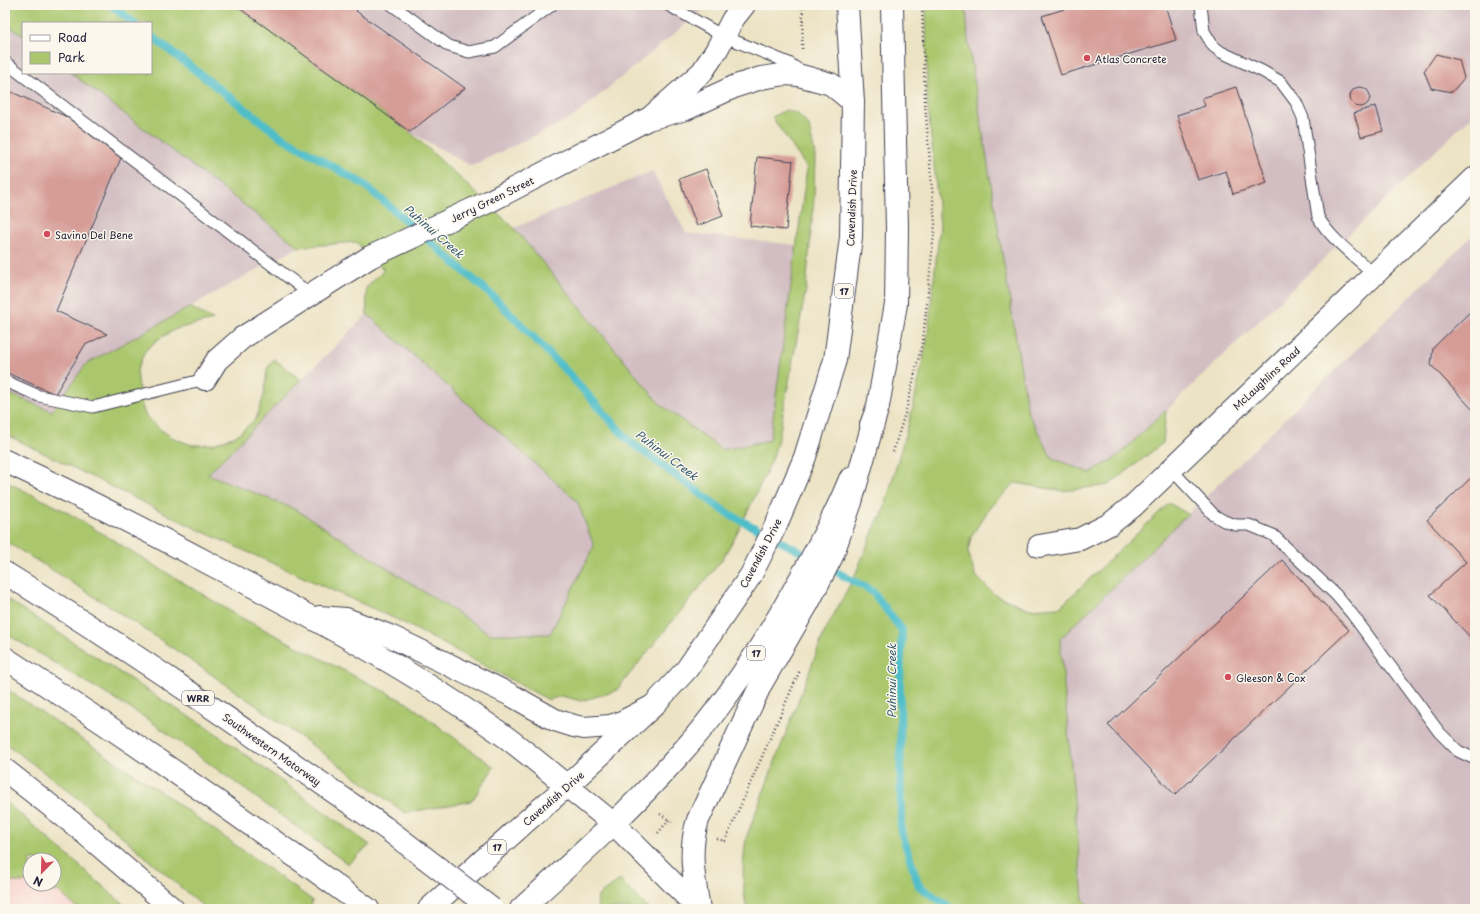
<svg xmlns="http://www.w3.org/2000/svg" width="1480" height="914" viewBox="0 0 1480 914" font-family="'Playpen Sans',sans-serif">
<rect width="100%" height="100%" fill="#fbf7ec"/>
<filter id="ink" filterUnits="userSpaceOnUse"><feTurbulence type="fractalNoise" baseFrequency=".025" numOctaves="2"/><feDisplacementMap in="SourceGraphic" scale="8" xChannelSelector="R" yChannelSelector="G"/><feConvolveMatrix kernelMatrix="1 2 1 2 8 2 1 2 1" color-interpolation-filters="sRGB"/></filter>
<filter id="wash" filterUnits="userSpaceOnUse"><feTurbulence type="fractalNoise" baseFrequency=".012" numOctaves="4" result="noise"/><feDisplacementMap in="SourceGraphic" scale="16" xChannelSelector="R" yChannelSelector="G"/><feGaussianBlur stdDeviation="0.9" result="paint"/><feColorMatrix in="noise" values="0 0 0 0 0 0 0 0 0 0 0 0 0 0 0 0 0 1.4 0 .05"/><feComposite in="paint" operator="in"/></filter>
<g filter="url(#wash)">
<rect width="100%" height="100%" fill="#ece3c4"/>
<path fill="#f7d0ca" d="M5,882H30V884H43L44,893L58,891L79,909H5Z"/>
<path fill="#d2bec2" d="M235,5H709L572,118L471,166L410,132Z
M966,5H1475V113L1119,456L1090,473L1052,459L1028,413L968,41Z
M5,23L23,36V73H71L299,247L86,364L52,411L5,392Z
M652,171L686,233L796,245L770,440L722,450L660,404L514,228Z
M1475,233V909H1091L1083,900L1060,639Z
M367,314L577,501L594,546L550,634H490L297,510L208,474Z"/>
<path fill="#aac76e" stroke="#667454" d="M5,5H235L410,132L514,228L660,404L722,450L770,440L807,168L772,117L786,110L798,114L809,126L815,155L814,199L806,289L779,436L772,460L739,530L721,561L616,691L581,701L561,696L549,700L400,621L199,530L5,434V392L52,411L86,364L190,307L213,320L176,329L157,340L145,351L137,370L140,399L145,415L161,430L175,439L192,445L213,444L236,436L256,419L264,395L267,369L274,359L301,380L208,474L297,510L490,634H550L594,546L577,501L367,314L366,288L384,270L356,242L299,247L71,73H151V23H23V36L5,23Z
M926,5H966L968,41L1028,413L1052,458L1090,473L1118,456L1166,410L1163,443L1109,485L1063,491L1015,483L991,506L971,537L968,552L975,575L995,595L1029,609L1060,607L1169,503L1188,514L1060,639L1083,899L1091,909H747C741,886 743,861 746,838L824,633L855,575L879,517L881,520L913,407L927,340L940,225L927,98Z
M5,481L65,511L240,617L407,703L494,767L472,801L405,813C275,717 143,624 5,541Z
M5,598L170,705L207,727L370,845L348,864L149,720L5,633Z
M5,688L167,796L312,900L311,909H206L73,794L5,743Z
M5,801L129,909H78L58,891L44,894L43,884H54V860H30V882H5Z
M620,880L649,909H597L598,896Z"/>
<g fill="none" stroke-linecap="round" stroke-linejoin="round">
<path stroke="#50bec9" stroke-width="8" d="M111,5L134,23
M151,36L280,136L365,185L496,299L571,376L629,441L727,513L812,558
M827,567L872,591L902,630L900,686L901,831L919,886L952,909"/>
</g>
<g id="blocks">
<path fill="#d69c96" d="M235,5H360L356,11L465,88L410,132Z
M1077,5H1165L1176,40L1061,75L1042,16Z
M1436,54L1459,60L1464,78L1452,92L1431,88L1424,71Z
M1236,87L1267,183L1233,194L1226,171L1198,180L1177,115L1205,106L1202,98Z
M1350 97a10 10 0 1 1 20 0a10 10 0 1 1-20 0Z
M5,89L67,117L121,158L56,311L107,334L85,345L55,394L5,372Z
M1376,106L1383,131L1361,137L1354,113Z
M757,157L793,161L786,230L750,226Z
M706,169L723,216L697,226L679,179Z
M1475,307V412L1431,365L1433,348Z
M1475,474V642L1430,595L1466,562L1427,520Z
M1282,560L1349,630L1175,795L1108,725Z"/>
</g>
</g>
<g filter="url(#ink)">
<use href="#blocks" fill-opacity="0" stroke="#403f50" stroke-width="1"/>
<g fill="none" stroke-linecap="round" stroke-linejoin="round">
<defs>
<path id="service" d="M392,5L449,46L469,52L495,47L552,5
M668,5L723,36L789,63L802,72
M1201,5L1204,31L1213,46L1221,52L1262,71L1281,82L1296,102L1303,118L1318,217C1331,240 1357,258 1375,275
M5,62L310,294
M5,381L39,396L93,407L205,379
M1170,468L1214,515L1224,521L1236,525H1249L1273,535L1336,595L1352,614L1439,732L1458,751L1475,759"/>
<path id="minor" d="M651,117L702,72L716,51L733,19L744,5
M205,379L217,360L242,338L370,257L490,201L648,119L686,109L736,86L761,78L786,74L798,75L831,84L853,102
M1039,546L1080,539L1110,524L1133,506L1475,178"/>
<path id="primary" d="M871,425L878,406L896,304L897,228L892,5
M429,909L523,824L567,786L653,706L687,669L751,575L776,525L805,457L835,360L851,237L853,102L847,5
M521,909C576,859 632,809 681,753C728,701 766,641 800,579C818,547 836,514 850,479"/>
<path id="trunk" d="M567,786L614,824L699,909
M699,909C694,878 688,850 698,820L761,684L808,603L832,556L851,502L878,406"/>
<path id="motorway" d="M5,461C76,494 146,530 216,567C314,618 413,671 503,735C525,751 546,769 567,786
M5,573C136,653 261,741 387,829
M319,617L346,619L392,637L511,695L555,720L574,726L584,728L610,726L620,723L653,706
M5,658C128,738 249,822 368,909
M5,770L75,825L173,909"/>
</defs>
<use href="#service" stroke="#403f50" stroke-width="13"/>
<use href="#minor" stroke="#403f50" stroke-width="24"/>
<use href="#primary" stroke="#403f50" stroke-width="24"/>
<use href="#trunk" stroke="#403f50" stroke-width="24"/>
<use href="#motorway" stroke="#403f50" stroke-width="24"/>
<path stroke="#403f50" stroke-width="2.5" stroke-dasharray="1 3" stroke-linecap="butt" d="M802,49L803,5
M893,452L907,407L923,339L935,224L925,103L922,5
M660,814L669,820
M658,833L669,820L672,822
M717,839L725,841L800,670"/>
<use href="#service" stroke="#fff" stroke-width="11"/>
<use href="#minor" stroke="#fff" stroke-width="22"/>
<use href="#primary" stroke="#fff" stroke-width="22"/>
<use href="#trunk" stroke="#fff" stroke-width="22"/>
<use href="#motorway" stroke="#fff" stroke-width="22"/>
<defs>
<path id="motorway-bridge" d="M387,829L492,909"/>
</defs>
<use href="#motorway-bridge" stroke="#403f50" stroke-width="24" stroke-linecap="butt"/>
<use href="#motorway-bridge" stroke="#fff" stroke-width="22"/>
</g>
</g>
<g fill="#d1495b" stroke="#fbf7ec" stroke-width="1.5">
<circle cx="1087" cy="58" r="4"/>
<circle cx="47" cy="234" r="4"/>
<circle cx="1228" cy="677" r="4"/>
</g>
<g text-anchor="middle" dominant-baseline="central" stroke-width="3" stroke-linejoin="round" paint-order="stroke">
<g fill="#fbf7ec" stroke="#636270" stroke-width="1">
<rect x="835" y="284" width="18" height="14" rx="3"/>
<rect x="747" y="646" width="18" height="14" rx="3"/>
<rect x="182" y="691" width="32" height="14" rx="3"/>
<rect x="488" y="840" width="18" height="14" rx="3"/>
</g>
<g font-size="9" font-weight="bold" fill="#22223b">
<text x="844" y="291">17</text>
<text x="756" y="653">17</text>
<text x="198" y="698">WRR</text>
<text x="497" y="847">17</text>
</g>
<g font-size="10" fill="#22223b" stroke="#fbf7ec" text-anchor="start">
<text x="1095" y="58">Atlas Concrete</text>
<text x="55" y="234">Savino Del Bene</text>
<text x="1236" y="677">Gleeson &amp; Cox</text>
</g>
<g font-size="10" fill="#22223b" stroke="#fbf7ec">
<text transform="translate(492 199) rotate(-26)">Jerry Green Street</text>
<text transform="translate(851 208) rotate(-88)">Cavendish Drive</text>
<text transform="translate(1266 378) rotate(-43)">McLaughlins Road</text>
<text transform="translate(760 553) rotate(-62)">Cavendish Drive</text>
<text transform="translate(272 749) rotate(35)">Southwestern Motorway</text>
<text transform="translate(553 798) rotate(-41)">Cavendish Drive</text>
</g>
<g font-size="11" font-style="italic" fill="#32596d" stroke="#fbf7ec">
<text transform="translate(434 231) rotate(41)">Puhinui Creek</text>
<text transform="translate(667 455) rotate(37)">Puhinui Creek</text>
<text transform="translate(891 681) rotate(-90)">Puhinui Creek</text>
</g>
</g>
<rect width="1480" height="914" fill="none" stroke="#fbf7ec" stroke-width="20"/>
<rect x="22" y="22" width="130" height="52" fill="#fbf7ec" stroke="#a4a2a5"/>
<rect x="30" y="35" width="20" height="6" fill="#ffffff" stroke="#a4a2a5"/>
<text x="58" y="42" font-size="12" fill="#22223b">Road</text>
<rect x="30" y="52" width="20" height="12" fill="#aac76e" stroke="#a4a2a5"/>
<text x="58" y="62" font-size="12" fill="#22223b">Park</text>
<g transform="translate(42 872) rotate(203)"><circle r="19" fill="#fbf7ec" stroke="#a4a2a5"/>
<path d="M0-3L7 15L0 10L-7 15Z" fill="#d1495b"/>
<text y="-6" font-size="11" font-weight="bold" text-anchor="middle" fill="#22223b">N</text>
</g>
</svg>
